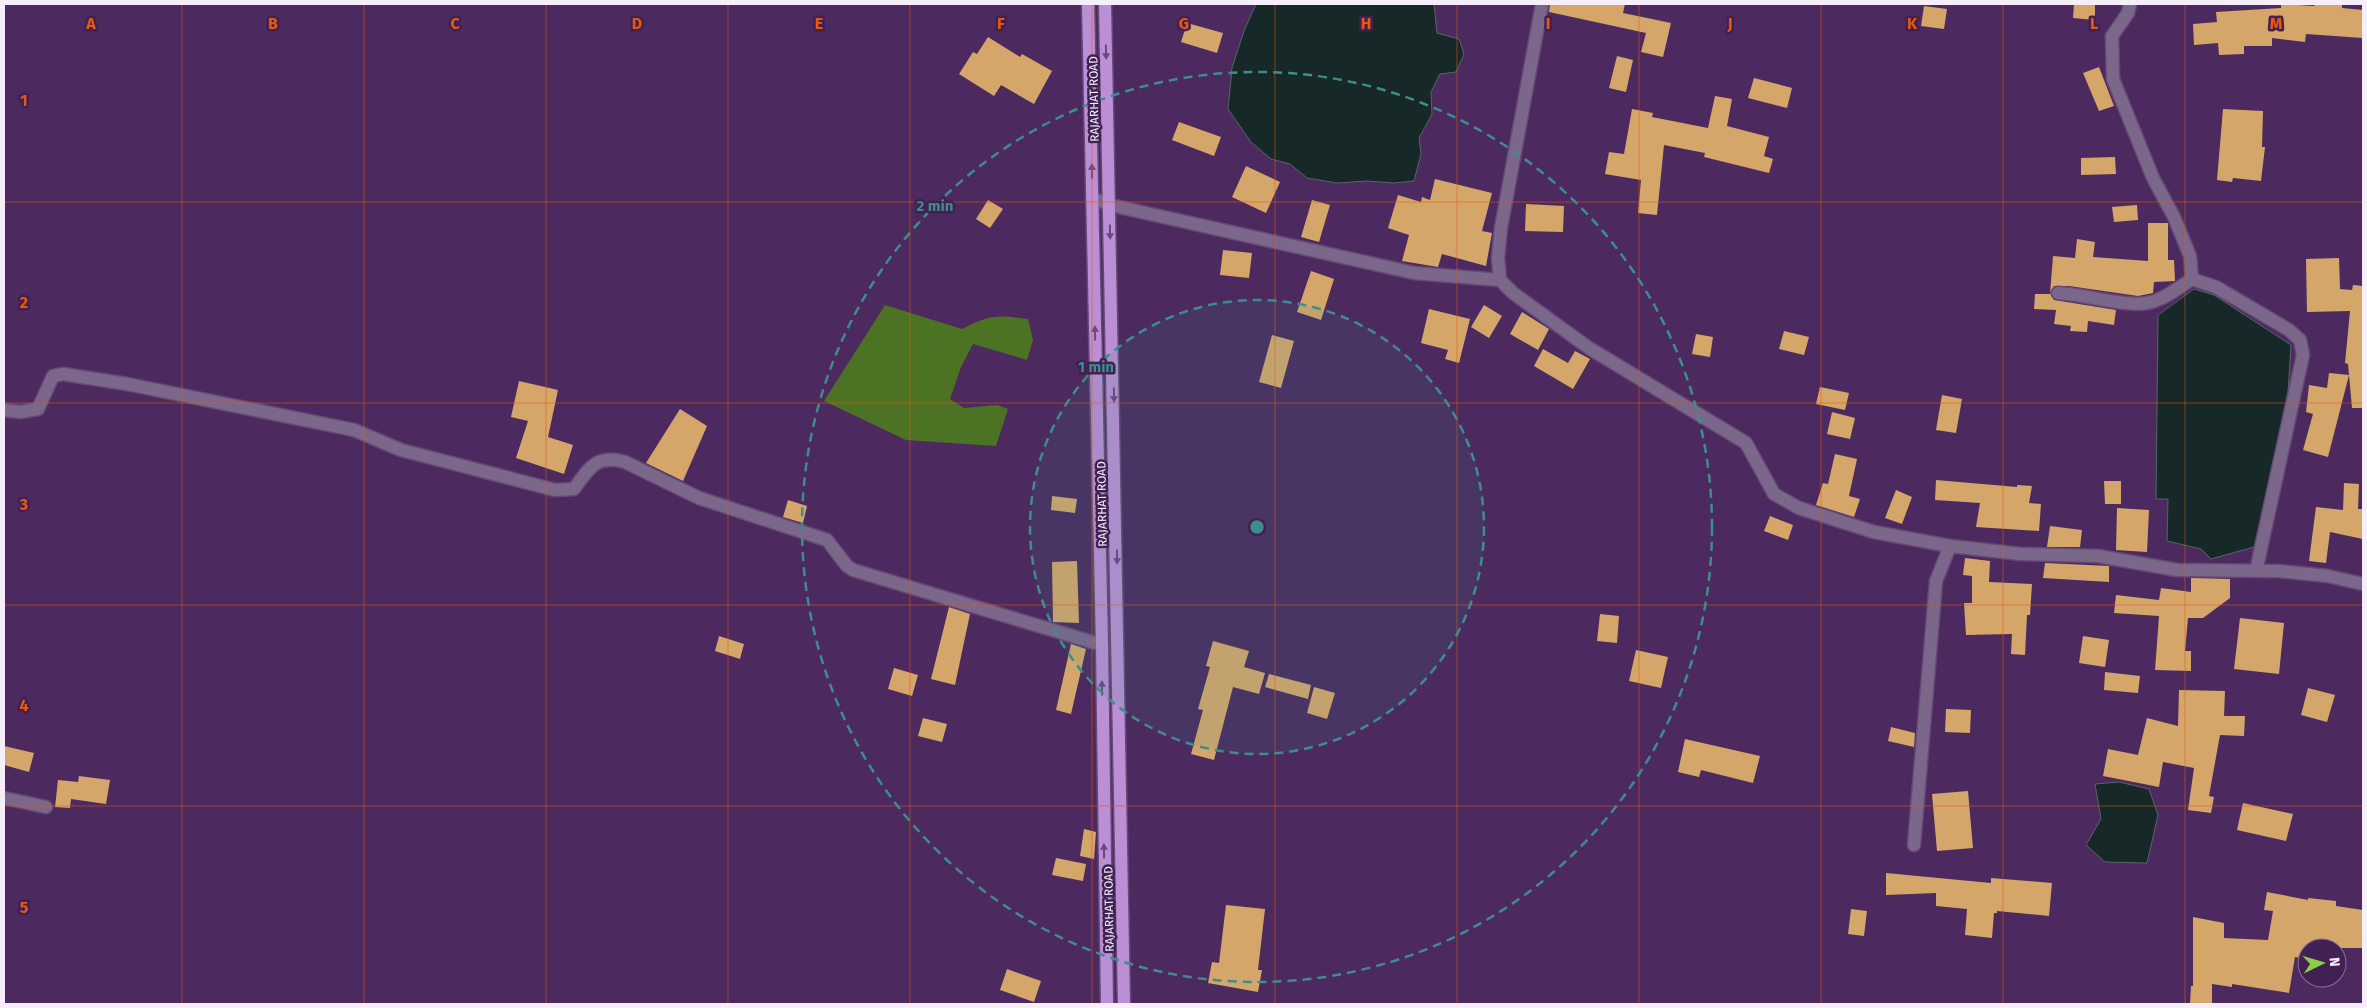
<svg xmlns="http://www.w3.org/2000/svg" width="2367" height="1008" viewBox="0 0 2367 1008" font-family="'Fira Sans',sans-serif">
<rect width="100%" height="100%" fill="#4c2a5f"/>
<path fill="#4c7224" d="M885,305L962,329C991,314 997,315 1028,319L1033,340L1027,360L973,344L961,367L950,399L964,408L997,405L1008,409L996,446L906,440L824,401Z"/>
<path fill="#162928" stroke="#596467" d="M1256,4H1434L1437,33L1459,39L1464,54L1456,72L1440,74L1431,92L1432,114L1419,138L1421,154L1414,181L1394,183L1367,181L1337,183L1307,178L1290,164L1271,159L1251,142L1228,109L1232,68L1244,31Z
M2194,289L2214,295L2291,345L2287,409L2268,502L2254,547L2211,559L2201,549L2167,541L2168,499H2156L2158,315Z
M2119,782L2149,789L2158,815L2147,863L2105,862L2086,845L2101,819L2095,784Z"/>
<path fill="#d5a66a" d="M1550,4H1625L1623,13L1671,23L1663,57L1641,52L1646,33L1549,12Z
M2074,4H2095V20L2073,18Z
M2281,4L2314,6L2315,4H2342V8L2363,10V38L2306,34L2305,42L2272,38V46H2244V54L2219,55L2218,43L2194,45L2193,24L2217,22L2216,12L2281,8Z
M1924,6L1947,9L1944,29L1921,26Z
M1187,23L1223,33L1217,53L1181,42Z
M988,37L1020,57L1022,54L1052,71L1034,104L1001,85L994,96L959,74L973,52L977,54Z
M1617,56L1633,60L1626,92L1609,88Z
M2099,67L2114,106L2099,111L2083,73Z
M1754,78L1792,88L1787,108L1748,98Z
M1715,96L1732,99L1727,126L1769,137L1764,156L1773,159L1769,173L1704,157L1705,153L1664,145L1657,215L1638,213L1641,180L1605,174L1609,152L1624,154L1632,109L1653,113L1652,117L1708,128Z
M2223,109L2263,111L2262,147H2265L2261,181L2233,178L2232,182L2217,180Z
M1179,122L1221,137L1214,156L1172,140Z
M2115,157L2116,174L2081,175V158Z
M1246,166L1280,182L1266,213L1232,197Z
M1435,179L1492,193L1482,231L1492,233L1486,266L1442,254L1438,267L1402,261L1409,235L1388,228L1398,195L1421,202L1422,197L1430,200Z
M988,200L1003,209L990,228L976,219Z
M1312,200L1330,205L1319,242L1301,237Z
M1526,204L1564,206L1563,232L1525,231Z
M2137,205L2138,220L2114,222L2112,207Z
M2148,223H2168V260H2174L2175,281L2154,282L2153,293L2138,296L2069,286H2054L2050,293L2054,300L2116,310L2114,325L2088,321L2087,332L2070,331L2071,326L2054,324L2056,310L2034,309L2035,294H2050L2053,256L2075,258L2077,239L2095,242L2093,257L2148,261Z
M1223,250L1252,253L1249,278L1220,275Z
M2339,258L2340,289L2352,290L2353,285L2363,286V408H2352L2348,364L2345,363L2350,311L2307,312L2306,259Z
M1311,271L1334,279L1321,320L1297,312Z
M1484,305L1502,316L1489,338L1471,327Z
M1429,309L1470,319L1459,363L1445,359L1448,350L1421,343Z
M1522,312L1549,329L1538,350L1510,334Z
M1784,331L1809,337L1804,355L1779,349Z
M1696,334L1713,337L1710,357L1692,354Z
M1272,335L1294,341L1281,388L1259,382Z
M1543,349L1568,363L1575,351L1590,359L1573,389L1534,366Z
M2329,373L2349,375L2328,457L2303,450L2313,414L2306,412L2309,385L2327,388Z
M519,381L558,390L548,437L573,445L564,474L516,458L528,421L511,417Z
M1820,387L1849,393L1845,410L1816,404Z
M1942,395L1962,399L1956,433L1936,430Z
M680,409L707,426L683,481L646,463Z
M1832,412L1855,418L1850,439L1827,434Z
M1835,454L1857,459L1849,496L1860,499L1854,517L1816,505L1823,483L1828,484Z
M1936,480L2017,487V485L2032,486L2029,503L2041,504L2039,531L1976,527L1980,503L1935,500Z
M2104,481H2121V504H2105Z
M2344,483L2359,484L2358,509H2363V539L2330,532L2326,563L2309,561L2316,507L2343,510Z
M1896,490L1912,497L1902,524L1885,518Z
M1052,496L1077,499L1075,513L1051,510Z
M788,500L807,506L803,523L783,517Z
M2117,508L2149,510L2147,552L2116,550Z
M1770,516L1793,525L1788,540L1764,531Z
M2050,526L2082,530L2080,547H2047Z
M1965,558L1990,561L1989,582L2032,584L2030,615H2027L2025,655L2011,654L2012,634L1966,635L1964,603H1972V576L1963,575Z
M1077,561L1079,623L1053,622L1052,562Z
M2045,563L2109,566V582L2043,578Z
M2191,578L2230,579V598L2203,618H2188L2185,651H2191V671L2155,670L2159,616L2114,613L2116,595L2159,600L2161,588L2191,592Z
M949,607L970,614L955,685L931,679Z
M1600,614L1619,616L1617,643L1597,641Z
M2240,618L2284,623L2279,674L2234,669Z
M719,636L744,644L740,659L715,651Z
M2083,636L2109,640L2105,667L2079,663Z
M1213,641L1249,651L1244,667L1265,673L1259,694L1233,687L1214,760L1191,754L1203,710L1198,709L1210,667L1206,666Z
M1071,644L1086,649L1071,714L1056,710Z
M1636,650L1668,657L1661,688L1629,681Z
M894,668L918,675L912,696L888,689Z
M2105,672L2140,676L2138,693L2104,690Z
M1269,674L1311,685L1308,699L1265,687Z
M1314,687L1335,693L1327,719L1307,713Z
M2308,688L2335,695L2327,722L2301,715Z
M2179,690L2225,691L2224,716H2245L2244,736L2220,735L2209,796L2214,797L2211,813L2188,810L2194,768L2163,762L2159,787L2103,776L2108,749L2138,755L2147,718L2178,726Z
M1946,709L1971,710L1970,733L1945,732Z
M923,718L947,724L942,742L918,736Z
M1891,727L1915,733L1914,747L1888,741Z
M1685,739L1760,756L1753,783L1701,770L1699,777L1678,772Z
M4,746L34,753L29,772L4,765Z
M79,776L110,780L106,804L71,799L70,808L55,807L58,780L78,782Z
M1968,791L1973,848L1937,851L1932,794Z
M2243,803L2293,814L2286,841L2237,830Z
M1084,829L1096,832L1094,859L1080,856Z
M1056,858L1086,864L1083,881L1052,875Z
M1886,873L1991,883V878L2052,883L2049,916L1997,911V913H1994L1992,938L1965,935L1967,909L1936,906V893L1886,895Z
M2267,892L2308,900V898L2336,901V906L2363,910V948H2307V959L2295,957L2289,993L2232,984V987L2212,984V1004H2190L2191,986H2193V917L2224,923V938L2268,940L2273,911L2264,910Z
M1226,905L1265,909L1258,970H1262L1258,992L1208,983L1212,962L1219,963Z
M1851,909L1867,911L1864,936L1848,934Z
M1007,969L1041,981L1034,1002L1000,990Z"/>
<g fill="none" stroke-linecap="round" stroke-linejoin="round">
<defs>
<path id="street" d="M1542,4L1501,228L1498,258L1500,280L1513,293L1589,348L1746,443L1774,494L1799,508L1874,532L1950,546L2021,554L2098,556L2177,570L2278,571L2328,576L2363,584
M2130,4L2128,13L2112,36L2113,79L2153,178L2174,217L2190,256L2192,279L2216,287L2289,330L2300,340L2303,355L2256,571
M1092,198L1110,205L1414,273L1500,280
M2058,293C2082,294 2127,307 2147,303C2164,300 2178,288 2192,279
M4,410L20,412L38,409L53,376L63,374L127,384L354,430L401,450L555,490L574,489C589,468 596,454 625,462L699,498L827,540L847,566L853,570L1102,645
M4,798L46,807
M1914,845L1936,581L1950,546"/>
<path id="primary" d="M1088,4L1102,645L1107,1004
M1105,4L1124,1004"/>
</defs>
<use href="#street" stroke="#674978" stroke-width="15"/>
<use href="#primary" stroke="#674978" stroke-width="15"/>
<use href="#street" stroke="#7b6789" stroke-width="12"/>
<use href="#primary" stroke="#ba8fd5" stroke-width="12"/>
</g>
<defs><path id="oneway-solid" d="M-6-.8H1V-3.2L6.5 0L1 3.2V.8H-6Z" transform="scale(1.25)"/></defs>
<g fill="#6b4780">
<use href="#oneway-solid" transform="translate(1106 52) rotate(89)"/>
<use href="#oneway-solid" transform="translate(1092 171) rotate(-91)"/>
<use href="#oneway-solid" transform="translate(1110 232) rotate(89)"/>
<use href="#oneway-solid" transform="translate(1095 333) rotate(-91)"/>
<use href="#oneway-solid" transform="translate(1114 395) rotate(89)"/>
<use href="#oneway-solid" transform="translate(1117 557) rotate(89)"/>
<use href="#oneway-solid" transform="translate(1102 688) rotate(-91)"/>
<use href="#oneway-solid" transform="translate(1104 851) rotate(-91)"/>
</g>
<path fill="none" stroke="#e8590c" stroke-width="1" stroke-opacity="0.55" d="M182,4V1004M364,4V1004M546,4V1004M728,4V1004M910,4V1004M1092,4V1004M1275,4V1004M1457,4V1004M1639,4V1004M1821,4V1004M2003,4V1004M2185,4V1004M4,202H2363M4,403H2363M4,605H2363M4,806H2363"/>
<circle cx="1257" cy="527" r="227" fill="#3d8e8a" fill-opacity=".12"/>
<g fill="none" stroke="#3d8e8a" stroke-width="2.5" stroke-dasharray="9 6">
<circle cx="1257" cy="527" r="227"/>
<circle cx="1257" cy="527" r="455"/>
</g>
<g text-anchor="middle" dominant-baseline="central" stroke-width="5" stroke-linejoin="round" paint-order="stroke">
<g font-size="12" fill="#f6eefb" stroke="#412053">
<text transform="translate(1094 99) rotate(-91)">RAJARHAT ROAD</text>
<text transform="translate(1102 504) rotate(-91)">RAJARHAT ROAD</text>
<text transform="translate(1109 909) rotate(-91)">RAJARHAT ROAD</text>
</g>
</g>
<g font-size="16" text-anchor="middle" font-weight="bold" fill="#e8590c" stroke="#412053" stroke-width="5" stroke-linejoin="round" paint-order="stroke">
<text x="91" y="29">A</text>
<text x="273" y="29">B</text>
<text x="455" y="29">C</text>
<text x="637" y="29">D</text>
<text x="819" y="29">E</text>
<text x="1001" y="29">F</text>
<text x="1184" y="29">G</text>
<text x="1366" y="29">H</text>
<text x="1548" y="29">I</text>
<text x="1730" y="29">J</text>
<text x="1912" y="29">K</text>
<text x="2094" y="29">L</text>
<text x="2276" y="29">M</text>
<text x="24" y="106">1</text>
<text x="24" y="308">2</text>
<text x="24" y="510">3</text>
<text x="24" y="711">4</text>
<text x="24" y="913">5</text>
</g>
<circle cx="1257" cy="527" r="8" fill="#3d8e8a" stroke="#412053" stroke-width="2.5"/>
<g font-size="15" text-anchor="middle" font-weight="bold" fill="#3d8e8a" stroke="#412053" stroke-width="5" stroke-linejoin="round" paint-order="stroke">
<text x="935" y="211">2 min</text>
<text x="1096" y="372">1 min</text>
</g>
<rect width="2367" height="1008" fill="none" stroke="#f6eefb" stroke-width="10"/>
<g transform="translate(2322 963) rotate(85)"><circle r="24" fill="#412053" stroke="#897296"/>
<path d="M0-4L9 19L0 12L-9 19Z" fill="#8bce46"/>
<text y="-8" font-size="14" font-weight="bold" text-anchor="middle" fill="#f6eefb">N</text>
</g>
</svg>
